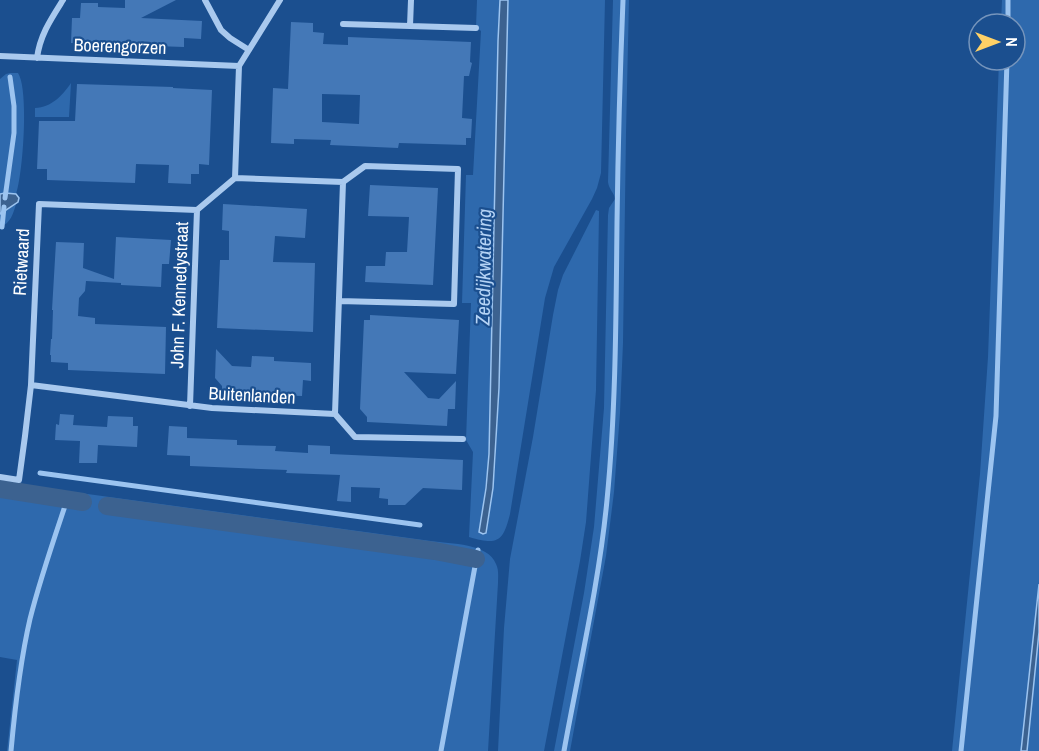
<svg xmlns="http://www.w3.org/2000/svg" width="1039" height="751" viewBox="0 0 1039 751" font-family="'Archivo Narrow',sans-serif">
<rect width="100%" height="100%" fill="#1b4f8f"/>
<path fill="#2e69ad" d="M477,0H500L498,41L491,397L489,455L483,507L488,523L495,469L499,388L508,0H605L601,173L597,188L592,199L554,267L545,298L510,514C503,543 497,545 469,537L473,452L466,440L471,303H462L466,175H473L481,31L476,27Z
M613,0H629L626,133L623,343L620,413L614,492L606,556L570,751H554L584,593L594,527L604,408L608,215L609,208L615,199C614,192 609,190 608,182Z
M1002,0H1039V584L1021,751H952L980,474L988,357L999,60H1015V24H1001Z
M10,73H18C29,89 23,174 16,194H0V79L6,74Z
M71,83L69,117H35V108C52,107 62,96 71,83Z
M16,204C13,214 11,223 0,227V214Z
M596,210L599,211V213L596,390L586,522L580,561L544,751H498L504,628L510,559L533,437L553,315L558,290L563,275Z
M0,482L431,541C451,544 488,543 496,564C499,570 498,577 498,583L488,751H7L17,660L0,657Z
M1039,632V751H1027Z"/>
<path fill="#3c6290" stroke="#9cc4f0" stroke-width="1.5" d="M500,0H508L499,388L493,488L486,533L483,534L479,532L486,488L489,454L498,41Z
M5,193L16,194L19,198L18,202L0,214V194Z
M1039,584V632L1027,751H1021Z"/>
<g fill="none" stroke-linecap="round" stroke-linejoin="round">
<path stroke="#9cc4f0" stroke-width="5" d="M1008,24V0
M5,198L14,133V106L10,77
M2,227L4,207
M40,473L420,525
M11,751C15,707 20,662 30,619C40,579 54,539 67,500
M441,751L478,550
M564,751C579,668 599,584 607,500C616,408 616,315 617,223C618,149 620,74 623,0
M961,751L996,416L1007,60"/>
<path stroke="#3c6290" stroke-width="18" d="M0,489L83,502
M107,506L435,551L476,559"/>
</g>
<path fill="#4478b7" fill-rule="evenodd" d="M125,0H176L141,18L202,21L201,39L184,38V47L71,43L72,18H80L81,3H98V7L125,8Z
M291,22L313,23V32L324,33L323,44L348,45V37L471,42L470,62L472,63L469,76H464L462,118L472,119L471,138H466V145L399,143L398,148L330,145L331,140L294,139V144L271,143L273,88L288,89ZM322,94L360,95L359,124L322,122Z
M77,84L173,87V88L212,90L209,165L199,164V174H191V184L168,183L169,165L136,164L135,183L47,180V169H37L39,121H75Z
M370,185L438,188L433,285L365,282L366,266H385L386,252H407L409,217L368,216Z
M223,204L307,209L305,238L275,236L273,262L315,263L313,332L217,328L220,260H229V231L222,230Z
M116,237L171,240L169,264H162L161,287L121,285V283L86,281L85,291L79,298L78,316L95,318V324L166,327L165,374L68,370V363L51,362V355H50L51,339H52L53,310H52L56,242L84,243L83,268L114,279Z
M370,315L459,320L456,374L404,372L428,398L439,399L456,381L455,409H448L447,426L367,422V417L360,409L364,320H370Z
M216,349L232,366L251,367L252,356L274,357V361L311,363V381L303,380L302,396L222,393V386L215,378Z
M60,414L74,415L73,425L107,427L108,416L133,417V426H138L137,447L98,445L97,463H79L80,441L55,440L56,424L59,425Z
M169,426L187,427V438L237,440V445L276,446L275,451L308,453V445L330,446V454L463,460L462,490L423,488L405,505H388V499L379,498L380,488L351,487V502L337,501L340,475L286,473L287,470L190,466V456L167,455Z"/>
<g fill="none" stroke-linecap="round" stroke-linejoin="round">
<path stroke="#a9c9ee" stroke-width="6" d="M205,0L221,30L230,38L249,50
M411,0L410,26L476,28
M343,24L410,26
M0,56L239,66
M37,58C40,35 51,19 63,0
M235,178L343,182L365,166L458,169L454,304L339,301
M31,385L212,408L335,414L355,437L463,439
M190,406L197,210L235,178L239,66L280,0
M335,414L343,182
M0,477L19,480L25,436L31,385L39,204L197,210"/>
</g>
<g text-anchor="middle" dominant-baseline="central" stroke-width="4.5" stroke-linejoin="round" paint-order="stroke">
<g font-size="18" fill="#fff" stroke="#1b4f8f">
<text transform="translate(120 46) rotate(2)">Boerengorzen</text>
<text transform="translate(21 262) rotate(-87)">Rietwaard</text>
<text transform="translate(179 295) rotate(-88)">John F. Kennedystraat</text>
<text transform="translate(252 395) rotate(3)">Buitenlanden</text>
</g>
<g font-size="20" font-style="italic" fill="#b5d3f5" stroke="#1b4f8f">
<text transform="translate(483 267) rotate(-89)">Zeedijkwatering</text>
</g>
</g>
<g transform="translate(997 42) rotate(90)"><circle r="28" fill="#1b4f8f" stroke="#7695bc" stroke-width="1.5"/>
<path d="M0-4.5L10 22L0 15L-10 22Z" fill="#ffd166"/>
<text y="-9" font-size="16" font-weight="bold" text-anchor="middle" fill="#ffffff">N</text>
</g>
</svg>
